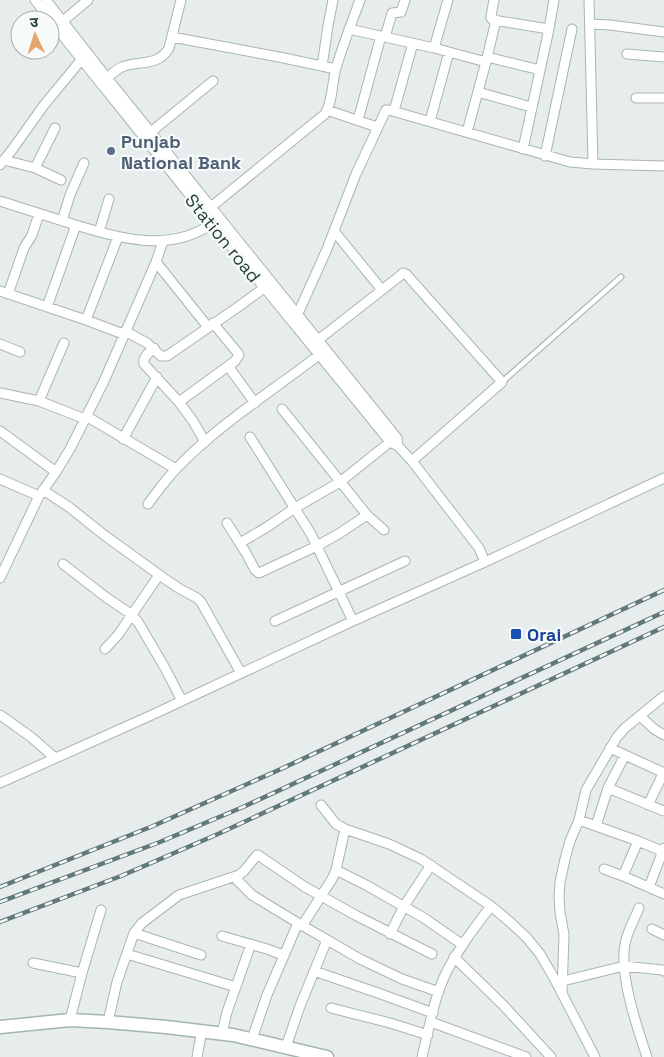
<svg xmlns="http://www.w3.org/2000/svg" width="664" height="1057" viewBox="0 0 664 1057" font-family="'Space Grotesk','Noto Sans Devanagari',sans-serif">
<rect width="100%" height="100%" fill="#e6edec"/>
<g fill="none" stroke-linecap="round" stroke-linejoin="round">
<defs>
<path id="lane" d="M502,382L621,277"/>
<path id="street" d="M35,0C70,46 107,91 143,136C224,240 308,340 390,442L398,446L412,461L479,548L485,562
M46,0L107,78L397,438L398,446
M494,0L491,16V18L493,20L549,29
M589,0L593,164
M63,21L88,0
M590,24L610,25L664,32
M349,29L434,48L486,62
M172,37L279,57L336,69
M385,37L392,13L401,12L405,0
M434,48L448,0
M627,54L664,57
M487,57L540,70
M322,66L328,26L333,0
M103,81C109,77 115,70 122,67C140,60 158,67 169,48L181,0
M478,92L531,107
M636,98H664
M327,110L377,127
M394,111L413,43
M358,120L381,36
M430,121L449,52
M151,132L213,81
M467,132L486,62L496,20
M523,149L549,29L554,0
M545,156L572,29
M4,160L35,168L61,180
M0,165L12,150L44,105L82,59
M35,168L55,128
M0,201C22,208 44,215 66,222C112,236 168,255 211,224
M211,207L325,114C333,101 332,82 336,68C343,45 352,22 360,0
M62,221L70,195L84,163
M334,231L382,290
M99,232L109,199
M156,262L208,327
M0,291L86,320L123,334
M8,294L24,248L32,235L39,214
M47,307L76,225
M296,318L327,249L356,174L386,110H389L570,162L593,164L664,166
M86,320L118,237
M125,331L147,343L161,356H167L238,307L264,288
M318,340L382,290L401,275L403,273L406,274L502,382L412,461
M0,344L20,352
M154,348C150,352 142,357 144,364L179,402L193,421L205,442
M228,366L255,403
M0,393L39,401L85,419
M39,401L64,343
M179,402L235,361L239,355L237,352L213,323
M282,409L367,515L384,530
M86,416L176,469
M0,431L56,472
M250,437L311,534L353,621
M123,439L157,377
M0,479L39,496
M43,490L69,507L104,535L165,579L180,589L197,598L201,602L241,673
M148,504C157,492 166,479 177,468C218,425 272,391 319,355
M227,523L246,553L255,570L259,573L317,546L340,533L367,515
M240,543L267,527L295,508L340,482L390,442
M63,564L107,598L131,614L138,622L165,668L182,701
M0,578L39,496L56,472L70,449L104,381L156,262L163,241
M275,621L405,561
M105,649L118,635L159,575
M0,715L31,737L55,758
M640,716L654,729L664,735
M610,748L664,773
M0,783L154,714L353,621L485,562L664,478
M608,788L664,811
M321,805L336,824L345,829L389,844L421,859L491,906L510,922L527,938L540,954L554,978L595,1057
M648,805L664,772
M579,820L638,841L664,852
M596,826L608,788L625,755
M604,869L623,876L664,894
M336,870L366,885L424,918L463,945
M623,876L638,841
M234,877L252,895L298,923L360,959L402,979L439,992
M649,887L664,848
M639,908C634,920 627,932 625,944C619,975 637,1027 647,1057
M302,926L332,879L336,870L345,829
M652,929L664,935
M134,933L201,955
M390,934L404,906L431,865
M222,936L267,949L283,955
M127,954L236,987
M454,957L504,1006L551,1057
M33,963L82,973
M314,971L378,993L433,1013
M563,981L624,966L662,970L664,971
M562,992L564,935L560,912L559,897L560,882L565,859L570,841L579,820L586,790L617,737L625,728L664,696
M331,1008L390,1023L428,1035
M70,1020L82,973L101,910
M108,1022L117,982L134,933L142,923L179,895L239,875L244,871L257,855H258L305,887L357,916L432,954
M431,1022L526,1057
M222,1033L227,1012L251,944
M252,1039L267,995L298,923
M286,1047L300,1006L327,940
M197,1057L202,1030
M422,1057C429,1029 434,997 447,971C459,948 475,927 491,906"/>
<path id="secondary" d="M0,1027L70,1020L108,1022L166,1027L233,1035L327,1057"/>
</defs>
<use href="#lane" stroke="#a9b5b4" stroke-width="7"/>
<use href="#street" stroke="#a9b5b4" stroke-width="11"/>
<use href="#secondary" stroke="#a2b5b3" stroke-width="15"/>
<use href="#lane" stroke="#fff" stroke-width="4.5"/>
<use href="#street" stroke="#fff" stroke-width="9"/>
<use href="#secondary" stroke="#fff" stroke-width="12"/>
<defs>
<path id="rail" d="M0,887L153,826L281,769L664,590
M0,902L160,842L243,807L664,612
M0,922L121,876L218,834L664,627"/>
</defs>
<use href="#rail" stroke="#617978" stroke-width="4.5"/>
<use href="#rail" stroke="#f6faf9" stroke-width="2.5" stroke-dasharray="8" stroke-linecap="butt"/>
</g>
<circle fill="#5c6f8a" stroke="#f6faf9" stroke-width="2" cx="111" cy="151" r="5"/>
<rect fill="#1a4fb4" stroke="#f6faf9" stroke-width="2" x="510" y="628" width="12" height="12" rx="2.5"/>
<g text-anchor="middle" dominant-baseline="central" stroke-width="4.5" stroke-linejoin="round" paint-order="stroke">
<g font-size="18" font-weight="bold" fill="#4e5e75" stroke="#f6faf9" text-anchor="start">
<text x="121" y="141">Punjab<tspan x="121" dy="21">National Bank</tspan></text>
</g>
<g font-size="18" fill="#263e3d" stroke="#f6faf9">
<text transform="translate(223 238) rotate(51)">Station road</text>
</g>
<g font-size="18" font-weight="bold" fill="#164399" stroke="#f6faf9" text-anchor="start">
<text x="527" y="634">Orai</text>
</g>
</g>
<g transform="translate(35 35) rotate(356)"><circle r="24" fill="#f6faf9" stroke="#a3afae"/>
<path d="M0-4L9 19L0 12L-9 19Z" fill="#e5a56c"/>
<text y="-8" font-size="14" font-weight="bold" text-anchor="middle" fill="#263e3d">उ</text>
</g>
</svg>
